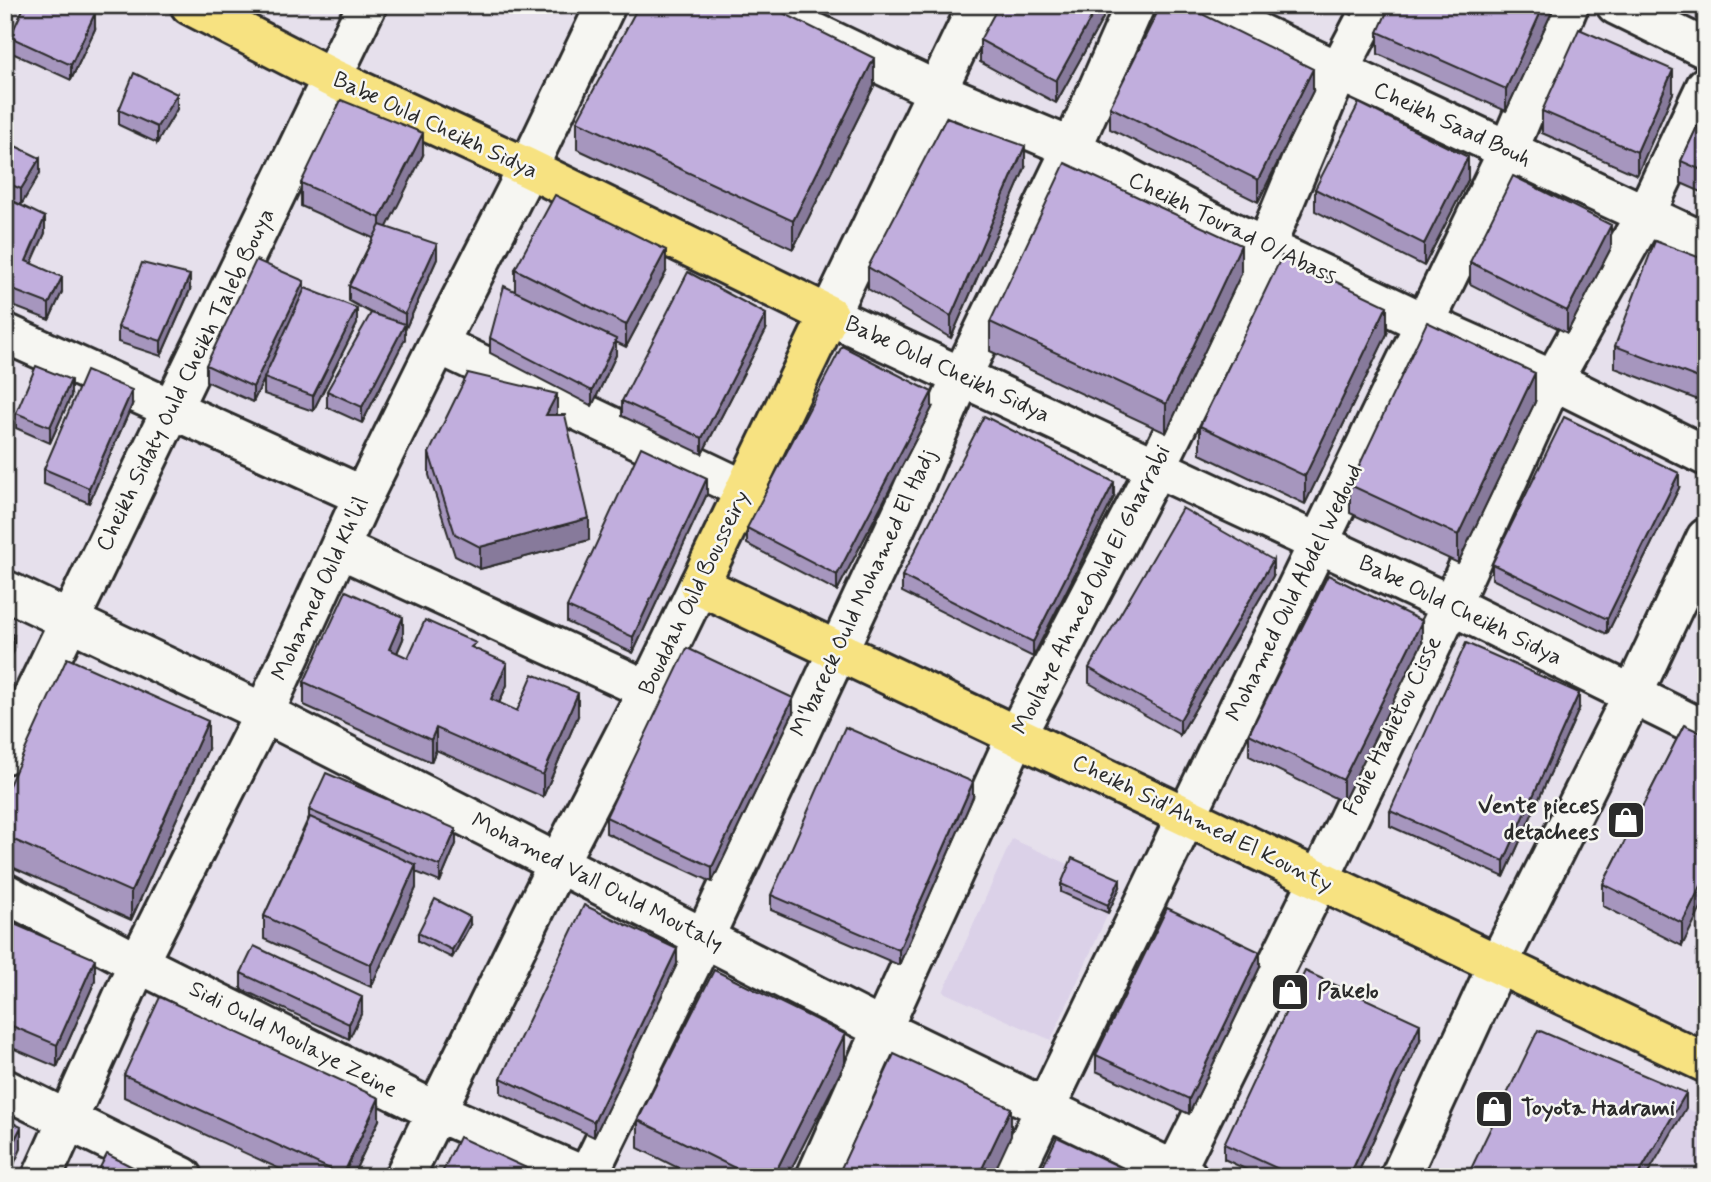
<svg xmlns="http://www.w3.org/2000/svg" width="1711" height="1182" viewBox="0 0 1711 1182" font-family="Mynerve,sans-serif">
<rect width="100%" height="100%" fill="#e6e0ec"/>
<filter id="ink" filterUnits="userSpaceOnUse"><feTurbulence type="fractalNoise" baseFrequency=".0143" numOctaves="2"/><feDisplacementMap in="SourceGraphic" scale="14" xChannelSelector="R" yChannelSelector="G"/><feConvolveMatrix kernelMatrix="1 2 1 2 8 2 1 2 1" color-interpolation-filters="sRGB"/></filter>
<g filter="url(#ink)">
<path fill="#dbd1e8" d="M1012,839L1120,887L1051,1040L943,992Z
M1686,1108L1706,1118V1177H1648Z"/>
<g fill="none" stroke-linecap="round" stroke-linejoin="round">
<defs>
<path id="minor" d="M757,5L937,91L1072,148L1205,219L1425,323L1553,380L1706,456
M978,5L829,315L1451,605L1706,731
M1198,5L1706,243
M1616,5L1706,49
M5,333L363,496
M438,344L745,490
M341,549L648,690
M5,590L264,713L882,1029L1188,1177
M5,754L367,5
M5,893L138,963L435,1111L586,1177
M5,1089L183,1177
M42,1177L138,963L264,713L363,496L438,344L528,168L606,5
M404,1177L558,863L648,690L699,585
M587,1177L704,938L911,494L961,378L1072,148L1135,5
M816,1177L882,1029L1017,734L1157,466L1266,246L1338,72L1373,5
M1012,1177L1508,151L1569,5
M1172,1177L1319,880L1451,605L1553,380L1645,215L1706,86
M1400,1177L1498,964L1632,696L1706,538"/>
<path id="major" d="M190,5L332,78L528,168L829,315L699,585L1706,1063"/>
</defs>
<use href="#minor" stroke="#2b2b2b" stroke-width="44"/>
<use href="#major" stroke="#2b2b2b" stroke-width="44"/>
<use href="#minor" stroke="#f6f6f2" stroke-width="38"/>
<use href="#major" stroke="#f7e281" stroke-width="38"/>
</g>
<path fill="#a696be" stroke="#2b2b2b" stroke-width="2" d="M887,5H904L901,12Z
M1103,5V18L1056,103L980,62V40Z
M1330,5H1357L1352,15Z
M1552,5V12L1506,111L1378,54V32Z
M95,29L71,80L10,52V37Z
M874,86L793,249L577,149V121Z
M1313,91L1258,202L1110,129V107Z
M1673,93L1637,175L1542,133V111Z
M1706,108V194L1681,183V161Z
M177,109L157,143L119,125V110Z
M5,141L40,173L21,205L5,197Z
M423,155L386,227L437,259L405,330V339L362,423L327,407V391L373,314L349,301V286L373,238L301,206V183Z
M1025,168L951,338L868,289V267Z
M1468,180L1424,266L1315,211V189Z
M5,210L45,233L31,263L62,292L49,320L5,303Z
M1611,248L1567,333L1470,284V262Z
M1706,260V403L1615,368V346Z
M515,269L666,272L626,347L616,342V355L592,406L490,353V338L515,291Z
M1241,274L1166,433L990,351V322Z
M304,289L357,324L313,411L264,394V379L253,402L206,381V365Z
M190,290L161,356L118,342V327Z
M766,330L702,454L622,416V401Z
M1387,334L1305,504L1200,454V426Z
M71,396L50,443L16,428V413Z
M1535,402L1458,563L1350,513V485Z
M132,405L89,503L44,484V469Z
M932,408L837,591L747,544V528Z
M557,415L589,540L480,569L455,556L429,475V453Z
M1679,488L1607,634L1492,579V564Z
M707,494L633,653L567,622V607Z
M1114,497L1033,657L902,592V576Z
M1273,576L1180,735L1089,683V668Z
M403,639L397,653L408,658L476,649L507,685L499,703L517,711L578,716L543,797L436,750L431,762L304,705V682Z
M1422,643L1343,802L1249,756V734Z
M1579,709L1504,877L1390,826V811Z
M793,713L712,882L606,833V817Z
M1684,725L1682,946L1603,906V884Z
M208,749L131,920L5,864V794Z
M973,797L899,965L771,910V895Z
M309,810L456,844L440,882L416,872V888L371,987L264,939V916L309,817Z
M1061,884L1120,887L1108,913L1061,892Z
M5,920L95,981L57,1067L5,1045Z
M470,925L452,958L418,941V933Z
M677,964L594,1137L501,1093V1078Z
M1260,967L1189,1114L1096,1071V1055Z
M241,973L362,1012L349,1039L241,989Z
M1420,1040L1356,1177H1262L1224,1159V1144Z
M845,1063L787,1177H696L638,1148V1120Z
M124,1075L379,1120L352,1177H297L124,1097Z"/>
<path fill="#877a9b" stroke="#2b2b2b" stroke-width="2" d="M1098,5H1103V18L1056,103V81Z
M1352,5H1357L1352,15Z
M1544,5H1552V12L1506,111V89Z
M95,13V29L71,80V65Z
M874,58V86L793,249V221Z
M1313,69V91L1258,202V180Z
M1673,70V93L1637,175V152Z
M177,94V109L157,143V127Z
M423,133V155L380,241V218Z
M1025,146V168L951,338V316Z
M1468,157V180L1424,266V244Z
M40,158V173L21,205V189Z
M45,217V233L26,276V261Z
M1611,225V248L1567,333V311Z
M437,244V259L405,330V314Z
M1241,245V274L1166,433V404Z
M666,250V272L626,347V325Z
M190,275V290L161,356V341Z
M62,277V292L49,320V304Z
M304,281V297L253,402V387Z
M1387,306V334L1305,504V476Z
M357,308V324L313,411V396Z
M766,314V330L702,454V438Z
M405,324V339L362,423V407Z
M616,339V355L592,406V391Z
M1535,373V402L1458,563V535Z
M71,380V396L50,443V427Z
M132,390V405L89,503V488Z
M932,392V408L837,591V575Z
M557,394V416L546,415Z
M1679,473V488L1607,634V619Z
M707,478V494L633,653V637Z
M1114,482V497L1033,657V642Z
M589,518V540L480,569V547Z
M1273,560V576L1180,735V720Z
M403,617V639L389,671V649Z
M1422,621V643L1343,802V780Z
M14,635V651L5,668V653Z
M507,663V685L491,721V699Z
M578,693V716L543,797V775Z
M1579,693V709L1504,877V861Z
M793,698V713L712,882V867Z
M208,721V749L131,920V892Z
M436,728V750L431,762V740Z
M973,782V797L899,965V950Z
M456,829V844L440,882V866Z
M416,865V888L371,987V965Z
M1706,876V898L1682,946V923Z
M1120,879V887L1108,913V905Z
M470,917V925L452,958V950Z
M677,949V964L594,1137V1122Z
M1260,952V967L1189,1114V1099Z
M95,959V981L57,1067V1045Z
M362,997V1012L349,1039V1024Z
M1420,1024V1040L1356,1177H1349Z
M845,1034V1063L787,1177H773Z
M1686,1093V1108L1646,1177H1637Z
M379,1098V1120L352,1177H343Z
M1011,1108V1136L992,1177H978Z
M21,1127V1149L8,1177H5V1159Z"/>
<path fill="#c1aedd" stroke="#2b2b2b" stroke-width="2" d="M25,5H76L95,13L71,65L10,37Z
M639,5H767L874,58L793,221L577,121Z
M999,5H1098L1056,81L980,40Z
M1161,5H1184L1313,69L1258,180L1110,107Z
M1390,5H1544L1506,89L1378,32Z
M1579,29L1673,70L1637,152L1542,111Z
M134,73L177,94L157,127L119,110Z
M341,100L423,133L380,218L301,183Z
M1359,103L1468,157L1424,244L1315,189Z
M1706,108V172L1681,161Z
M946,118L1025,146L951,316L868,267Z
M5,141L40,158L21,189L5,182Z
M1065,163L1241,245L1166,404L990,322Z
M1513,176L1611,225L1567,311L1470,262Z
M555,195L666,250L626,325L515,269Z
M10,200L45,217L26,261L62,277L49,304L5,287V210Z
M380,225L437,244L405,314L349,286Z
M1655,241L1706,260V381L1615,346Z
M1282,256L1387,306L1305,476L1200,426Z
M256,260L304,281L253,387L206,365Z
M142,263L190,275L161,341L118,327Z
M688,272L766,314L702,438L622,401Z
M504,286L616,339L592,391L490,338Z
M305,288L357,308L313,396L264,378Z
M371,313L405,324L362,407L327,391Z
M1427,322L1535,373L1458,535L1350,485Z
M842,346L932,392L837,575L747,528Z
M36,366L71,380L50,427L16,413Z
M86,371L132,390L89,488L44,469Z
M468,373L557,394L546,415H565L589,518L480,547L455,534L429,453Z
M984,416L1114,482L1033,642L902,576Z
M1564,417L1679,473L1607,619L1492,564Z
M641,447L707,478L633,637L567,607Z
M1182,508L1273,560L1180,720L1089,668Z
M1328,575L1422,621L1343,780L1249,734Z
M346,591L403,617L389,649L408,658L425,620L476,643L471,647L507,663L491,699L517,711L533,674L578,693L543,775L436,728L431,740L304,682Z
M5,631L14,635L5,653Z
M1466,643L1579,693L1504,861L1390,811Z
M687,648L793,698L712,867L606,817Z
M67,658L208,721L131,892L5,836V794Z
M1684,725L1706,735V876L1682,923L1603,884Z
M845,727L973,782L899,950L771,895Z
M326,773L456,829L440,866L309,810Z
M310,817L416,865L371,965L264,916Z
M1072,858L1120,879L1108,905L1061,884Z
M435,899L470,917L452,950L418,933Z
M584,905L677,949L594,1122L501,1078Z
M1167,908L1260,952L1189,1099L1096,1055Z
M5,920L95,959L57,1045L5,1023Z
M254,946L362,997L349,1024L241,973Z
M714,970L845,1034L773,1177H753L638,1120Z
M1305,971L1420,1024L1349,1177H1296L1224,1144Z
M160,997L379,1098L343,1175L124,1075Z
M1538,1030L1686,1093L1637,1177H1467Z
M894,1054L1011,1108L978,1177H837Z
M5,1119L21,1127L5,1159Z
M459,1137L544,1176L440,1177Z
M1057,1137L1135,1174L1134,1177H1038Z
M107,1154L152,1177H95Z"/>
</g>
<defs>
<symbol id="shop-square" viewBox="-11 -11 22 22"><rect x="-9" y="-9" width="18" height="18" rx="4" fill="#2b2b2b" stroke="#f6f6f2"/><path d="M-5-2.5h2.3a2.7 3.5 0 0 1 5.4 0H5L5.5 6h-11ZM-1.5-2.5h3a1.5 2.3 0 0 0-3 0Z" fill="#fff"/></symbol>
</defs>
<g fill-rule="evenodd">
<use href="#shop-square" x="1604" y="798" width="44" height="44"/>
<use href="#shop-square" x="1268" y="970" width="44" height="44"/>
<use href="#shop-square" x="1472" y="1087" width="44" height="44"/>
</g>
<g text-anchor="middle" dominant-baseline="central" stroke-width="5" stroke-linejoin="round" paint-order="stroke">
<g font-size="23" fill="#2b2b2b" stroke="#f6f6f2">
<text transform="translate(1452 125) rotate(25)">Cheikh Saad Bouh</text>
<text transform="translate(435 126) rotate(25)">Babe Ould Cheikh Sidya</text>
<text transform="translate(1232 229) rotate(26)">Cheikh Tourad O/Abass</text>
<text transform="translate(947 370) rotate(25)">Babe Ould Cheikh Sidya</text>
<text transform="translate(186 380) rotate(-64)">Cheikh Sidaty Ould Cheikh Taleb Bouya</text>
<text transform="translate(321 589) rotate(-65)">Mohamed Ould Kh'lil</text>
<text transform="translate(1092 590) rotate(-63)">Moulaye Ahmed Ould El Gharrabi</text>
<text transform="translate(695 593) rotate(-64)">Bouddah Ould Bousseiry</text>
<text transform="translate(864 593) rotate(-65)">M'bareck Ould Mohamed El Hadj</text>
<text transform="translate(1295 593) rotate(-64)">Mohamed Ould Abdel Wedoud</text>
<text transform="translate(1460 611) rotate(26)">Babe Ould Cheikh Sidya</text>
<text transform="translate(1393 726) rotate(-64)">Fodie Hadietou Cisse</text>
<text transform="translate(1202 824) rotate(26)">Cheikh Sid'Ahmed El Kounty</text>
<text transform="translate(597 883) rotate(27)">Mohamed Vall Ould Moutaly</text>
<text transform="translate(293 1040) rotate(27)">Sidi Ould Moulaye Zeine</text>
</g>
<g font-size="23" font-weight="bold" fill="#2b2b2b" stroke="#f6f6f2" text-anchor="start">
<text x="1599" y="807" text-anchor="end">Vente pieces<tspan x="1599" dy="26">detachees</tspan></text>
<text x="1317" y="992">Pakelo</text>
<text x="1521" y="1109">Toyota Hadrami</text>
</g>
</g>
<rect width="1711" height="1182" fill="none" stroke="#f6f6f2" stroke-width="28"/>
<rect x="14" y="14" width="1683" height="1154" fill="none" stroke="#2b2b2b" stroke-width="2.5" filter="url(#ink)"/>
</svg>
